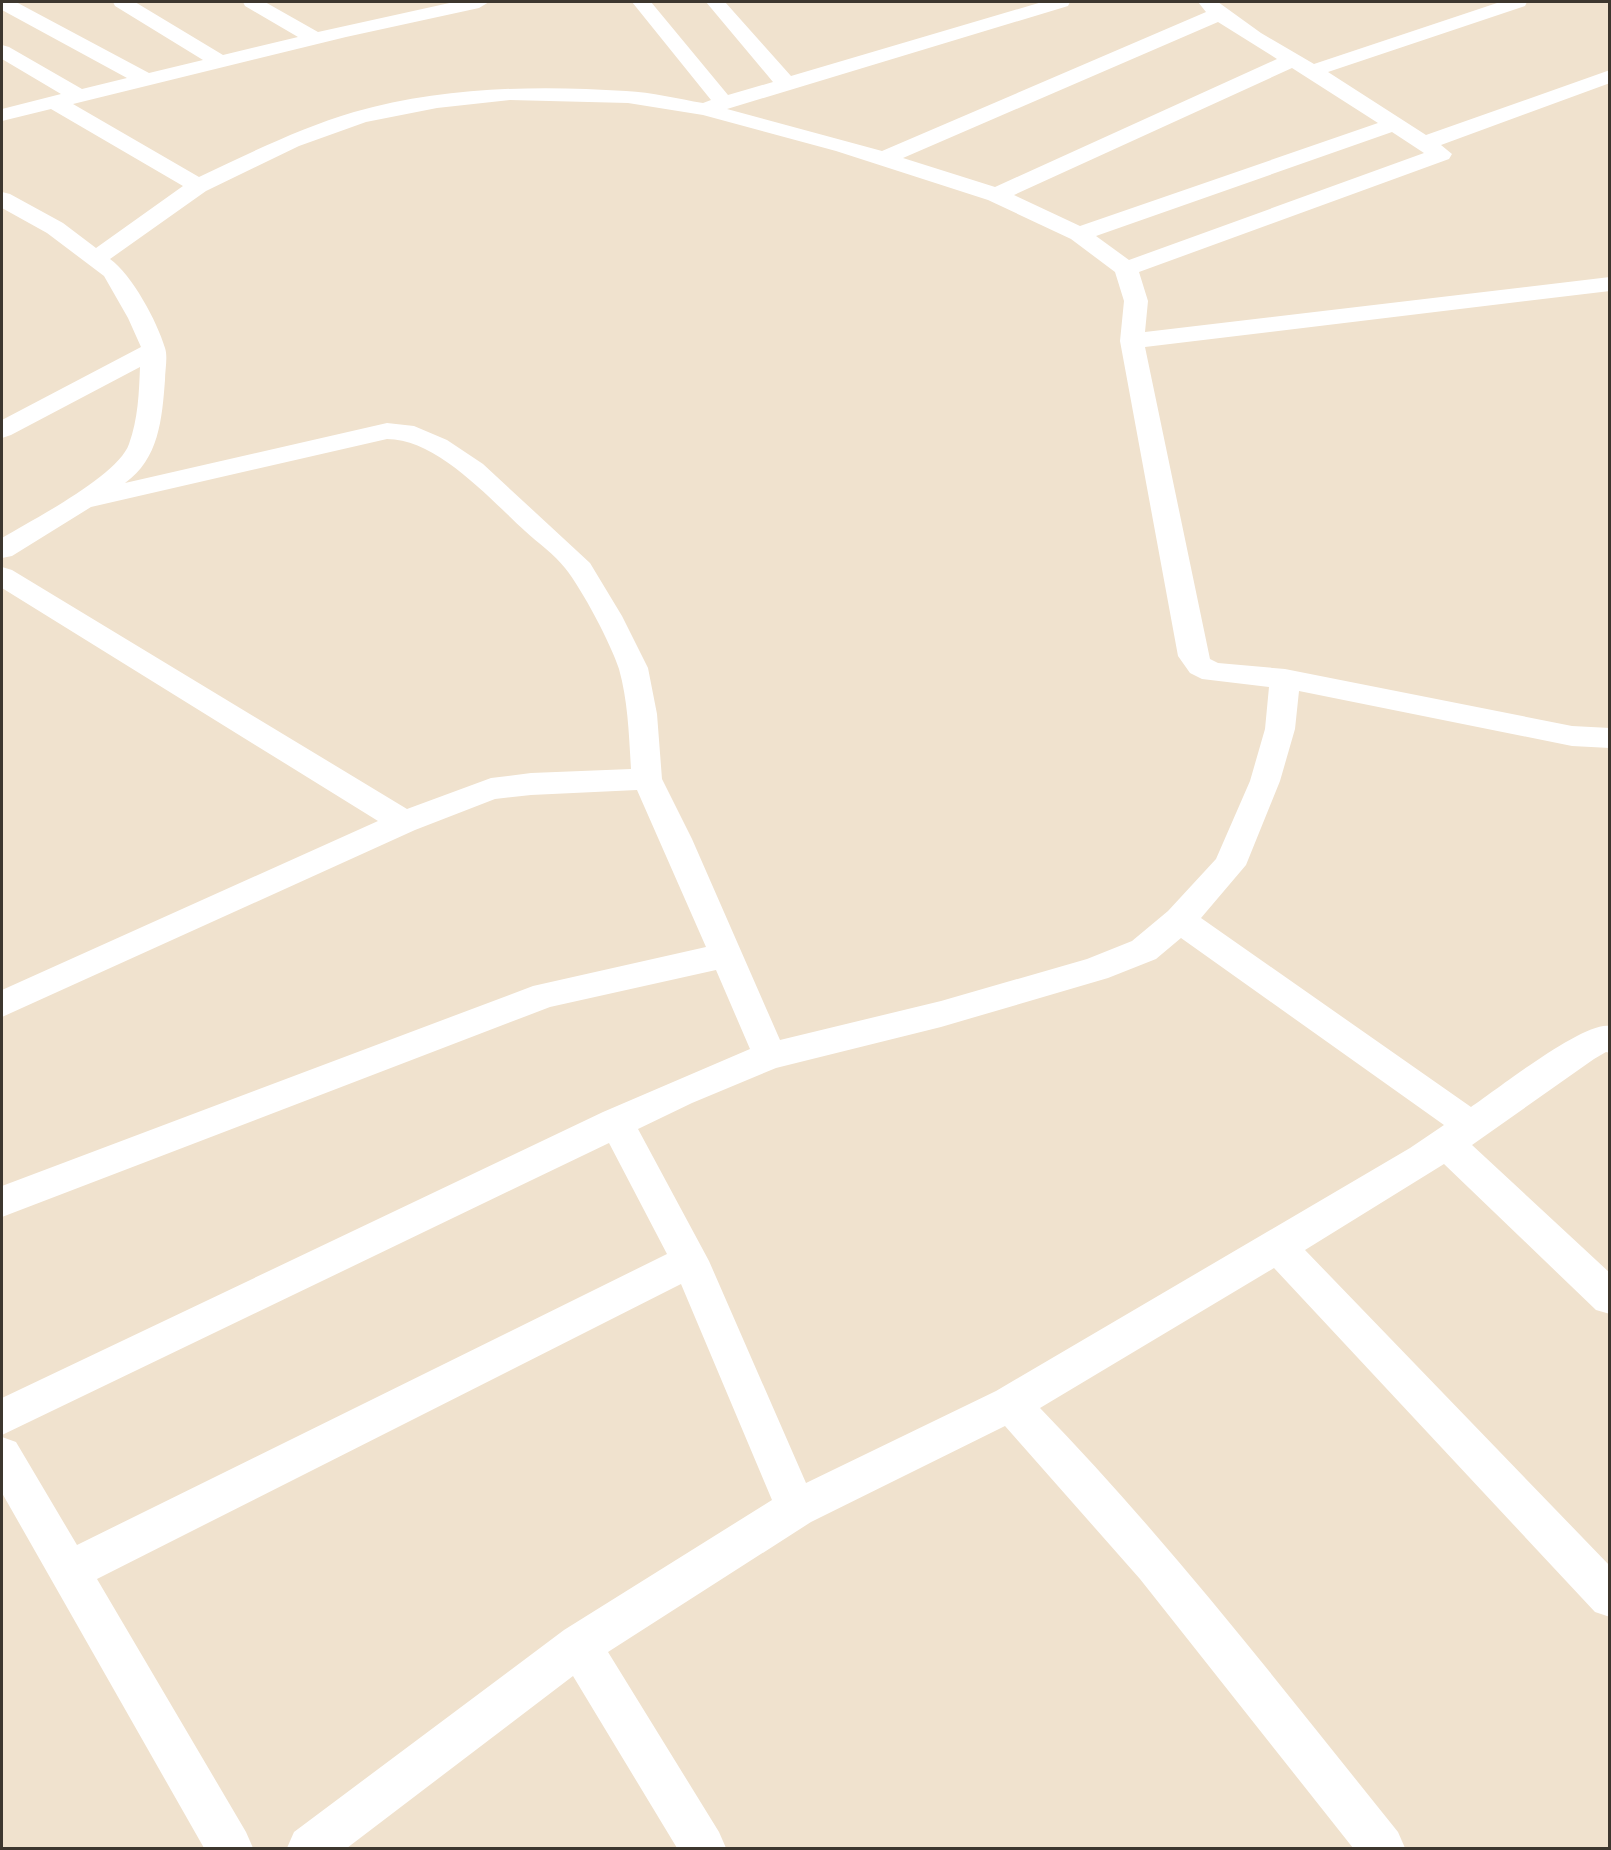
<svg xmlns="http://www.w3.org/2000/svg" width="1611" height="1850" viewBox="0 0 1611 1850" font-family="'Nunito Sans',sans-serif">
<rect width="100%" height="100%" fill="#f0e2ce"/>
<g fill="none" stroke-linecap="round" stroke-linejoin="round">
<path fill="#fff" fill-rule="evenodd" d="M2,2H16L149,73L203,60L115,6L113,2H135L223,55L298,37L245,6L243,2H265L318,32L454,2H489L479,8L346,37L73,104L199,177C250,153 300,128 354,112C442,87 536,85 626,91C652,92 678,99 703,103L711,100L632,2H651L728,95L773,82L706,2H725L791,76L1042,2H1070L1068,6L727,109L882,151L1206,12L1198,2H1218L1261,33L1314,64L1500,2H1527L1525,6L1328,72L1426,135L1610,70V83L1441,145L1452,154L1449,159L1139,272L1148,301L1145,332L1610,277V291L1145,347L1210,659L1218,663L1285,669L1572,726L1610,728V748L1572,746L1299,691L1295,729L1280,781L1246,865L1201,918L1471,1107C1496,1090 1585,1020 1610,1026V1053L1606,1052L1594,1059L1472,1145L1610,1273V1314L1596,1310L1444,1164L1305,1250L1610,1566V1617L1595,1612L1274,1268L1040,1408C1169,1541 1282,1688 1398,1832L1405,1848H1353L1140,1579L1005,1426L811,1522L608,1652L719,1832L726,1848H677L573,1676L347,1848H287L294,1832L564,1630L772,1500L681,1284L97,1579L246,1832L253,1848H204L2,1493V1437L16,1442L77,1545L667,1254L609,1143L2,1435V1398L603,1112L750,1049L716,970L550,1007L2,1217V1186L533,986L706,947L637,790L531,795L495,799L415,830L2,1017V990L378,821L2,588V567L12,570L407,809L491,778L531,773L631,769C629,736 628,701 619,669C611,644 582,589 565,568C554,554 538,543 525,531C490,499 437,439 387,439L91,507L12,556L2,558V538C32,520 118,476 129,444C138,419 139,393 140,367L11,435L2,438V420L141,347L128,318L104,276L47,233L2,208V192L10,194L63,223L96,248L183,186L51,109L2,121V109L61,94L2,59V45L9,47L82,89L127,78L2,10ZM1218,22L1277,59L995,187L903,158ZM1292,68L1378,123L1080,226L1014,195ZM510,100L628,103L703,115L836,151L988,200L1071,239L1115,272L1124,301L1120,341L1178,656L1190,673L1202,679L1269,687L1265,729L1250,781L1216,859L1168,911L1132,941L1087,959L941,1001L780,1040L692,839L662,779L657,714L648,668L622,616L590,563L483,464L447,440L414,426L387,423L125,483C159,459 162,419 165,380C165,370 168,357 165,348C157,321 132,275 110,259L206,191L299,146L366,122L437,108ZM1392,132L1424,153L1129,260L1096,236ZM1181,938L1444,1125L1410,1148L996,1391L806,1483L709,1261L638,1129L692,1103L776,1068L941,1027L1108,978L1156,959Z"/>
</g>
<rect width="1611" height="1850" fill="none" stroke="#3d372f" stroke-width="6"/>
</svg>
